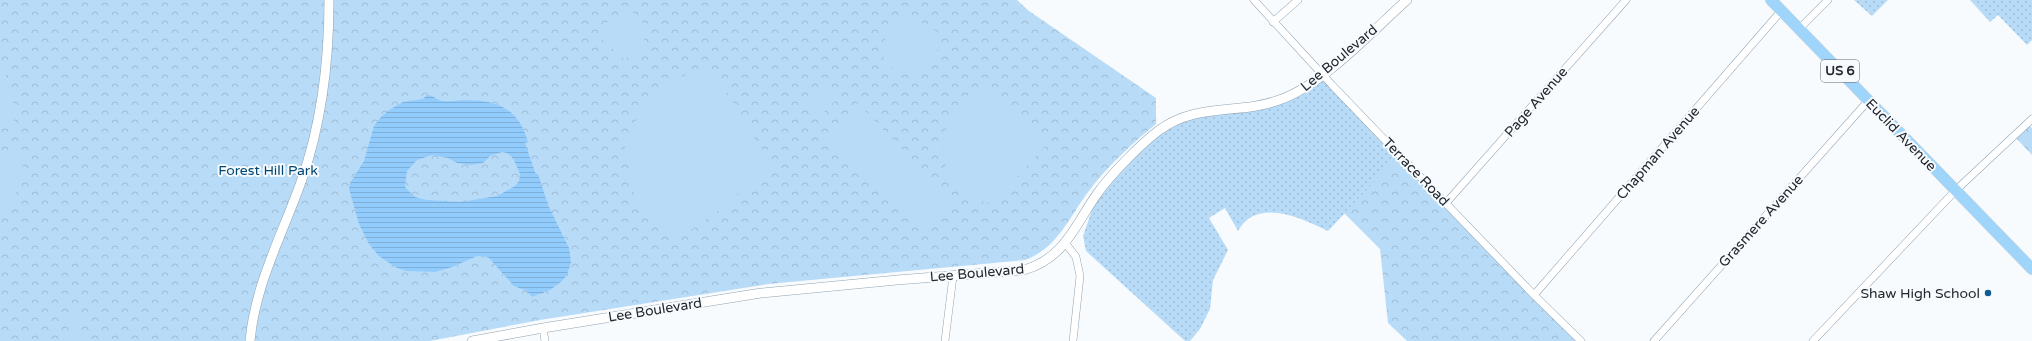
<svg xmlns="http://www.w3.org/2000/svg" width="2032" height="341" viewBox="0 0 2032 341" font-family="'Varela Round',sans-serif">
<defs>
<pattern id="grass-dots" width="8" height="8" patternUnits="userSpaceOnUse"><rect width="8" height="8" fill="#b8dbf8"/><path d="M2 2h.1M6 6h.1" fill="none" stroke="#9ebcd5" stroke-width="1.8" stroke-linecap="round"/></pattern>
<pattern id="forest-crowns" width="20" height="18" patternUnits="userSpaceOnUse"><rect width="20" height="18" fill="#b8dbf8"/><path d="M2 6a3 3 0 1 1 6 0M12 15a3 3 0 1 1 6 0" fill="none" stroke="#9ebcd5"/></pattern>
<pattern id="water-rules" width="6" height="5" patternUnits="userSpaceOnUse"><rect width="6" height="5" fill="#92ccfc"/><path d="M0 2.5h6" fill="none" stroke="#7eafd8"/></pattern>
</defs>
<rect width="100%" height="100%" fill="#f7fbfe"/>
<path fill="url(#grass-dots)" d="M1854,0H1888L1872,16Z
M1970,0H2032V40L2027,45L1998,15L1990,22Z
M1323,75L1400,155L1328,231C1301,218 1257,197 1238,231L1225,208L1209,218L1228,250L1213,280L1210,309L1200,329L1190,341H1185L1086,251L1083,236L1098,193L1145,141L1174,121L1263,105Z"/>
<path fill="url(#forest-crowns)" d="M0,0H1017L1029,11L1156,98V124C1135,141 1108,166 1092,187C1070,214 1060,247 1025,260L768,284L540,320L430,341H0Z
M2027,124L2032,128V155L2014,136Z
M1400,155L1577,341H1407L1388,323L1380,249L1344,213Z"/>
<path fill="#b8dbf8" d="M626,10C653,15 650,57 623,58L598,35V28Z
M908,15L941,34C937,89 876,79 883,44C885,35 897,24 902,16Z
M0,61C11,83 15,104 14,129L0,128Z
M697,69L711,72L746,121L743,123L772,163L770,170L736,195L737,197L676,241L634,195L624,141L652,93Z
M825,85L838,98L820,116L807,103Z
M985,87L1047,136L1048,143L992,204L965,196L947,173L941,143L953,111L970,93Z
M858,103L951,201L922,232L824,136Z
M0,151L24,153C23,179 15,202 0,223Z
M61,312L89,313V326L61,325Z
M61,330L88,331V341H60Z"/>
<path fill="url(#water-rules)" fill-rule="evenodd" d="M427,95C434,95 436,100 443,101C450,102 458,100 465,100C498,100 519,109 528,142L525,143L536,175L538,174L548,205L569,248L571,262L567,275L562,281L550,290L532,297L527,291L514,286L488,257L477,256L452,267L435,272L406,271L395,267L379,256L369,244L359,224L349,189L350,183L364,161L374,126L381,117L389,110L403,102L423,99ZM502,152L507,153L513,158L520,174L519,181L515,186L497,196L461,202L427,200L415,197L405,187L407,171L417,160L432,155L448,158L457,163L470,165L483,163L490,156Z"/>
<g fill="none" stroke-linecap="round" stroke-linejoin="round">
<defs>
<path id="street" d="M1254,0L1332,85L1534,295L1581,341
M1273,22L1298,0
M1800,28L1828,0
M1446,203L1626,0
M1066,244L1076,257L1080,276L1073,341
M1534,295L1782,10
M543,328L545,341
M945,341L953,276
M1654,341L1868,101
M1813,341L1955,191L2032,119"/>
<path id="secondary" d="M250,341C255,285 282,235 301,182C322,123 329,63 329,0
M472,341L543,328L761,293L897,280L1024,270C1065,258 1075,225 1097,194C1110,175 1140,145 1158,131C1196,102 1239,115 1279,100C1323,85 1372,31 1407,0"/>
<path id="primary" d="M1771,0L2032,269"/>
</defs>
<use href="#street" stroke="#92a3b1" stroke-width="8"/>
<use href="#secondary" stroke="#92a3b1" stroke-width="10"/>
<use href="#primary" stroke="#d7d8d9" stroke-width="12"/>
<use href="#street" stroke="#fff" stroke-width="7"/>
<use href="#secondary" stroke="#fff" stroke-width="9"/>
<use href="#primary" stroke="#9fd4fb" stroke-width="11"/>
</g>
<circle fill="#0e5d90" stroke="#f7fbfe" stroke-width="1.5" cx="1988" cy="293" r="4"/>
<g text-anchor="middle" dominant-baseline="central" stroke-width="4" stroke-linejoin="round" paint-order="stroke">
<rect fill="#f7fbfe" stroke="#62676c" stroke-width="1" x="1821" y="60" width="38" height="22" rx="3"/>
<g font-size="13" font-weight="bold" fill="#22282e">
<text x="1840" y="71">US 6</text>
</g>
<g font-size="14" fill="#22282e" stroke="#f7fbfe">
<text transform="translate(1339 58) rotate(-40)">Lee Boulevard</text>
<text transform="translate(1536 102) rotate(-49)">Page Avenue</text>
<text transform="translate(1901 135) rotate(46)">Euclid Avenue</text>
<text transform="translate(1658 153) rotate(-49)">Chapman Avenue</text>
<text transform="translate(1416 172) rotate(46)">Terrace Road</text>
<text transform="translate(1761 221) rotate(-48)">Grasmere Avenue</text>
<text transform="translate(977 273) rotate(-5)">Lee Boulevard</text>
<text transform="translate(655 310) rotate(-9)">Lee Boulevard</text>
</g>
<g font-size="14" fill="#004873" stroke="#f7fbfe">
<text x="268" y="170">Forest Hill Park</text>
</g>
<g font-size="14" fill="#22282e" stroke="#f7fbfe" text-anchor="end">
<text x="1980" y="293">Shaw High School</text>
</g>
</g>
</svg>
